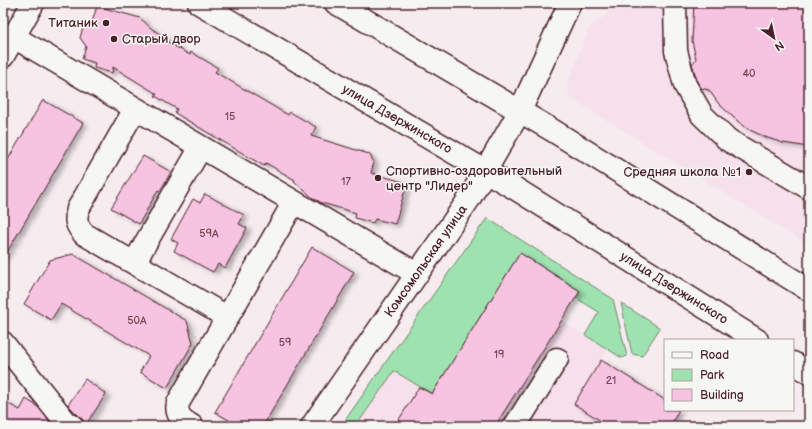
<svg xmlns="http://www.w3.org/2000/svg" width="812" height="429" viewBox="0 0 812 429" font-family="'Balsamiq Sans',sans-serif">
<defs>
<filter id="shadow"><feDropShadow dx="4.5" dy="2.5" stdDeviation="2" flood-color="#0004"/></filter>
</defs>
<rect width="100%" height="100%" fill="#f6ecef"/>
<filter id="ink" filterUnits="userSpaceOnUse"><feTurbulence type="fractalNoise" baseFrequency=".025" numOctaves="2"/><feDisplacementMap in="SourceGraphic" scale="8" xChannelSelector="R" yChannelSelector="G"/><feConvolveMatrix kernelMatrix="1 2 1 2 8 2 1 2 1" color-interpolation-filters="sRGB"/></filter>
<g filter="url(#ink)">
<path fill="#f6e0eb" d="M611,3H809V245L570,98L567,84L590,26L606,15Z
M520,253L580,291L562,321L608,349L601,360L665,400V410H680L676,416L688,424L687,426H356L394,370L419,387Z"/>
<path fill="#9ee3af" stroke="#74816d" d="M487,218L613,299L627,356L622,358L585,335L599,312L576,298L580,291L520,253L432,394L394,371L356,426H341Z
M621,303L660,328L642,356L632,354Z"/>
<path fill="#f6c3e1" stroke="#4a1f2b" filter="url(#shadow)" d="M694,3H809V147L783,143L765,137L748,129L734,118L718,103L709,90L701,88L697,80L692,64L696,59L692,41Z
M97,6L140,18L152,29L165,37L166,41L190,55L191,52L218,68L215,72L288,115L290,112L316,127L311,136L369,154L374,162L371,173L407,183L395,224L375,219L373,223L355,218L356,213L322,203L313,198L294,181L295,180L266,163L264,166L175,113L177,109L155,96L157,94L113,67L112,73L94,68L95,63L82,59L86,46L80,38L83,27L92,22Z
M43,100L83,123L3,259V168Z
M143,156L171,172L160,191L158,190L139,224L111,208Z
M205,194L244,215L239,224L247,228L225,268L218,264L213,272L174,251L178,243L171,239L193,199L200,203Z
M312,247L354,272L263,426H239L215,412Z
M520,253L580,291L495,426H395L419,387L432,394Z
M73,254L187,321L193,343L167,388L140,372L149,356L61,304L51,320L24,304L50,260Z
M601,360L665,400V410H679L670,426H609L574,404Z
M85,379L106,394L85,426L83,420L68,405Z
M26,399L37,406L53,426H3V401L20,410Z"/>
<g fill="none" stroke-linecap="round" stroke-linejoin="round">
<defs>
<path id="minor" d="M675,3L676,51L685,85L702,115L728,140L809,188
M14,37L417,274
M3,56L33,3
M135,109L78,209C75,220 76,225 84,234L227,317
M134,263L201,147
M3,343L66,422L72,426
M192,426C183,421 175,415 178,403L294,202
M312,426L469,199L520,111L570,3
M515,426L557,359"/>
<path id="major" d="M199,3L516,189L757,340
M336,3L552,130L809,290
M793,363L809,373"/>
</defs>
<use href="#minor" stroke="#4a1f2b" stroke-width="25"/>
<use href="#major" stroke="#4a1f2b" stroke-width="25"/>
<use href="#minor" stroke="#f6f6f2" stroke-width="22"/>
<use href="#major" stroke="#f6f6f2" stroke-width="22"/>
</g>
</g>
<g fill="#4a1f2b" stroke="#f6f6f2" stroke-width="1.5">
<circle cx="106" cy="23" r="4"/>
<circle cx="114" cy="39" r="4"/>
<circle cx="749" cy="172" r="4"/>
<circle cx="378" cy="178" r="4"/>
</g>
<g text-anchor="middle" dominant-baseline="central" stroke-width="3" stroke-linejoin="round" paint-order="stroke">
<g font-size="11" fill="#754858">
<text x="749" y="73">40</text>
<text x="230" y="116">15</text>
<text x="346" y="181">17</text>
<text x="209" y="233">59А</text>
<text x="137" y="320">50А</text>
<text x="285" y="342">59</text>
<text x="499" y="354">19</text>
<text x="611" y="380">21</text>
</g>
<g font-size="13" fill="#4a1f2b" stroke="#f6f6f2" text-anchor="end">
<text x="98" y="23">Титаник</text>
<text x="122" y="39" text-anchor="start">Старый двор</text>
<text x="386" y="171" text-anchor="start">Спортивно-оздоровительный<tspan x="386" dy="15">центр "Лидер"</tspan></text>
<text x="741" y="172">Средняя школа №1</text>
</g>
<g font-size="13" fill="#4a1f2b" stroke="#f6f6f2">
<text transform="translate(397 119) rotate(30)">улица Дзержинского</text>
<text transform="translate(426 261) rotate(-55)">Комсомольская улица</text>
<text transform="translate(674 288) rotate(32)">улица Дзержинского</text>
</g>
</g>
<rect width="812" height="429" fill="none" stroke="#f6f6f2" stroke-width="16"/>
<rect x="8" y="8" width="796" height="413" fill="none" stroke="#4a1f2b" stroke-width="1.5" filter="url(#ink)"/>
<rect x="664" y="339" width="130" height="72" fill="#f6f6f2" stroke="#b1a0a2"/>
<rect x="672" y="352" width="20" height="6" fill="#f6f6f2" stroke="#b1a0a2"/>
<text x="700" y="359" font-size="12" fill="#4a1f2b">Road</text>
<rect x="672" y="369" width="20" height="12" fill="#9ee3af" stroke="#b1a0a2"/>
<text x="700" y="379" font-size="12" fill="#4a1f2b">Park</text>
<rect x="672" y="389" width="20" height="12" fill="#f6c3e1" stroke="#b1a0a2"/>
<text x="700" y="399" font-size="12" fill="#4a1f2b">Building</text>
<g transform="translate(774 38) rotate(147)" stroke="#f6f6f2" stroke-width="3" paint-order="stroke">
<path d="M0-3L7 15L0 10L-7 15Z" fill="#4a1f2b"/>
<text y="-6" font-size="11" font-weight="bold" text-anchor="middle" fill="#4a1f2b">N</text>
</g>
</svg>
